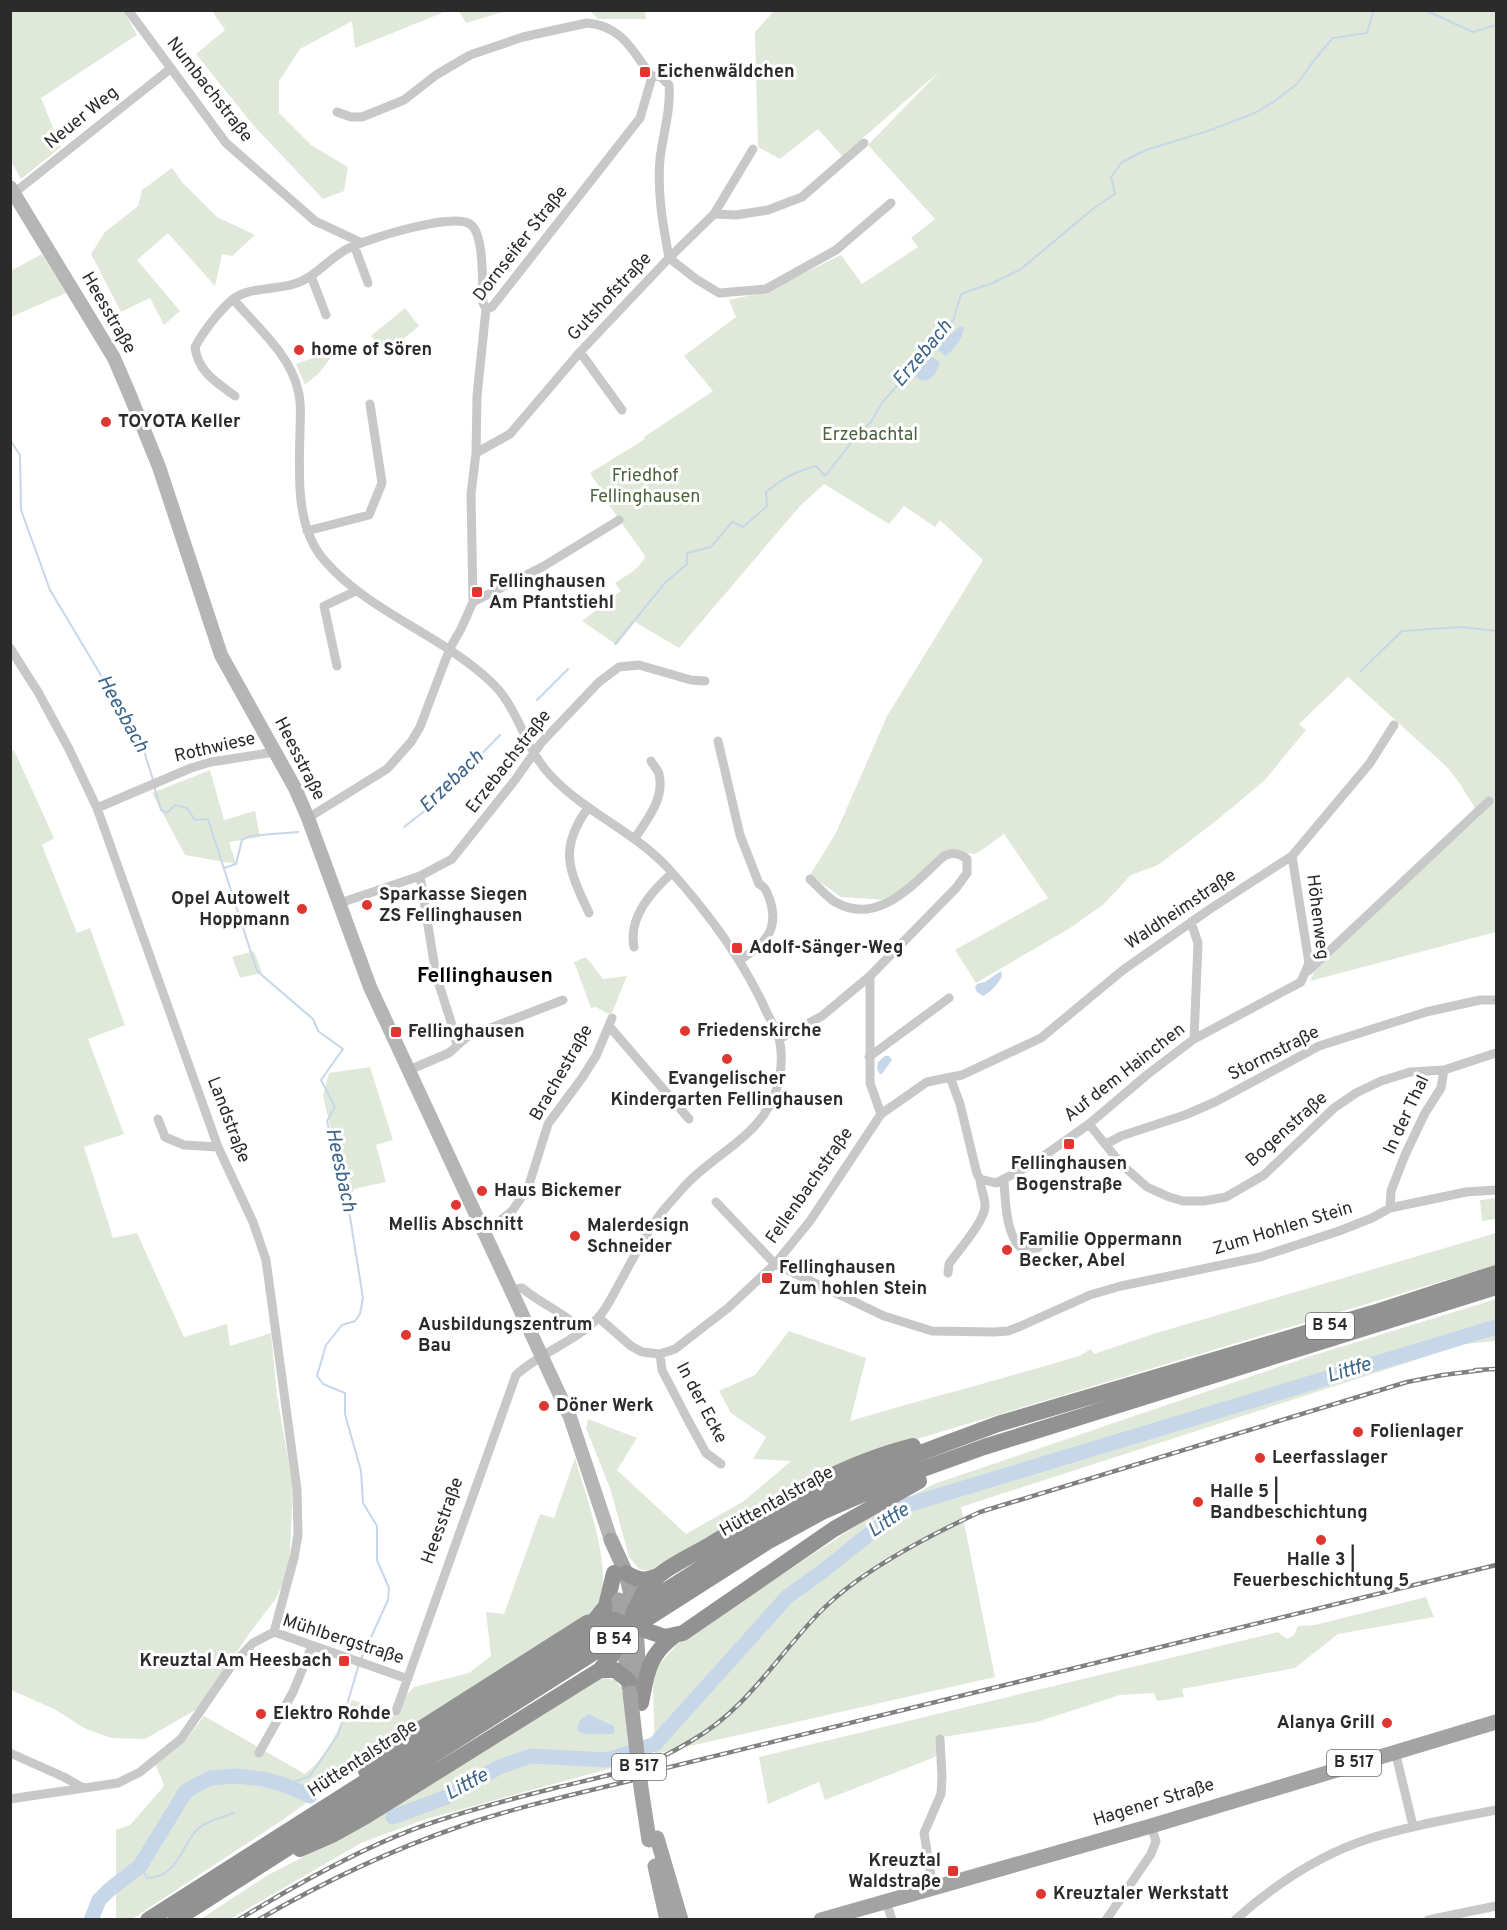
<svg xmlns="http://www.w3.org/2000/svg" width="1507" height="1930" viewBox="0 0 1507 1930" font-family="Overpass,sans-serif">
<rect width="100%" height="100%" fill="#fff"/>
<path fill="#e0e9d9" d="M11,11H124L137,35L41,98L61,147L21,179L11,162Z
M212,11H447L355,48L352,21L300,49L279,81V113L311,145L348,167L344,191L323,199L254,126L196,54L225,30Z
M459,11H506L466,23Z
M590,11H645L646,19H598Z
M774,11H1496V932L1310,981L1315,970L1347,936L1480,816L1460,784L1448,768L1348,677L1299,724L1306,730L1264,781L1216,821L1158,865L1131,875L1104,904L1070,928L976,983L955,950L1048,898L1004,834L976,854L957,853L885,900L841,897L810,875L836,833L887,716L983,560L940,520L935,527L904,506L889,524L824,484L800,506L679,648L635,622L617,645L582,621L621,591L615,583C625,576 642,568 645,556L599,491L601,490L590,473L645,439L644,437L713,391L684,356L736,317L729,300L766,292L841,255L862,284L918,247L911,238L935,219L868,145L940,71L842,156L818,129L780,159L758,147L755,32Z
M172,168L182,182L217,217L255,235L232,256L222,254L215,286L168,233L137,260L180,311L164,325L150,298L121,312L91,254L105,232L138,206L142,190Z
M42,254L66,293L11,317V271Z
M405,308L419,326L386,353L371,336Z
M334,350L336,351L319,373L305,385L296,364Z
M14,750L54,838L42,845L77,933L90,928L125,1025L88,1039L124,1134L84,1147L113,1238L137,1233L184,1337L227,1324L230,1346L271,1333L277,1395L293,1488L289,1571L275,1600L251,1631L199,1708L145,1739L111,1738L86,1729L54,1709L11,1690L10,753Z
M210,770L224,820L255,811L260,837L229,842L236,864L185,855L152,793Z
M254,951L262,973L240,978L232,957Z
M586,957L603,979L627,976L612,1013L608,1014L596,1007L591,1008L574,962Z
M370,1067L393,1140L376,1145L386,1182L354,1189L348,1203L323,1096L329,1073Z
M1496,1198V1219L1482,1221L1480,1200Z
M1496,1233V1265L867,1454L653,1571L639,1569L629,1557L611,1491L586,1428L588,1419L637,1438L617,1470L686,1534L744,1501L791,1461L753,1459L766,1437L731,1413L719,1391L755,1375L789,1331L866,1358L850,1421C926,1398 1003,1379 1079,1356L1091,1349L1094,1354L1153,1334Z
M1496,1299V1341L1465,1344L961,1507L995,1677L655,1754L653,1687L657,1667L678,1643L859,1524L934,1484L1305,1358Z
M575,1458C585,1493 610,1560 601,1595C599,1603 593,1609 588,1615L432,1713L281,1821L132,1919H116V1830L130,1825L164,1786L156,1765L185,1741L204,1716L305,1774C328,1756 340,1725 352,1700L389,1712L414,1687L469,1673L491,1656L486,1612L504,1614L540,1514L554,1518Z
M1426,1597L1434,1617L1338,1634L1295,1668L1182,1689L1184,1697L1157,1701L1154,1693L1120,1695L1037,1722L943,1737L935,1757L825,1800L819,1782L768,1804L759,1757L1278,1632L1287,1639L1294,1635L1298,1626L1315,1625Z
M600,1677L615,1680L623,1690L630,1763L423,1820L361,1843L230,1919L199,1920L268,1875L369,1823Z"/>
<path fill="#c5d7e9" d="M960,326L964,328C963,339 954,349 946,356L938,350L942,342Z
M930,356L940,362C937,374 928,387 916,377V373Z
M1001,971L1002,976C998,984 991,992 983,996L977,992L975,987L977,984L985,982Z
M885,1056H889L892,1060L882,1074H880L877,1069L878,1062Z
M588,1714L614,1726L615,1730L613,1734H585L578,1731L577,1728L580,1720Z"/>
<g fill="none" stroke-linecap="round" stroke-linejoin="round">
<path stroke="#c5d7e9" stroke-width="2" d="M1427,11L1473,32L1496,25
M10,440L20,455L21,510L50,590L142,744L153,780
M615,644L665,583L687,564V553L711,547L732,522L743,527L767,506L766,492C782,479 796,471 816,466L825,476L855,438L871,422L881,404L914,366L938,332L953,321L961,294L995,282L1021,269L1094,208L1115,194L1111,177L1122,162L1146,150L1208,131L1255,113L1276,100L1297,84L1315,59L1333,38L1367,33L1373,12L1378,10
M1360,672L1402,631L1462,627L1496,631
M537,700L568,669
M154,786L161,810L167,813L175,805L187,808L195,820L208,819L257,971L313,1019L318,1031L343,1049L321,1080L335,1107L327,1121L350,1217L363,1298L360,1314L355,1321L342,1325L326,1345L317,1376L323,1384L345,1393V1414L361,1471L363,1503L377,1526V1560L389,1588L388,1600L361,1659
M404,827L431,806L500,735
M224,868L236,864L242,840L249,836L298,832
M285,1785L310,1776L338,1735L359,1664
M140,1866L147,1878C180,1877 181,1843 199,1828C209,1820 223,1817 234,1813"/>
<path stroke="#c5d7e9" stroke-width="15" d="M393,1817L447,1797L499,1767L531,1756L607,1760L655,1744L787,1597L823,1571L904,1506L1496,1327
M91,1920L99,1900L109,1890L140,1866L186,1791L210,1778L237,1776L263,1779L285,1785L310,1796"/>
<path stroke="#c8c8c8" stroke-width="9" d="M128,10L226,143L315,221L360,242
M652,77L659,75L669,85C671,110 663,134 660,159C657,193 663,225 669,258L696,279L719,293L766,289L836,250L891,203
M14,193L170,69
M714,214L736,215L768,210L802,197L864,143
M354,245L368,283
M311,276L326,315
M233,299C256,326 290,354 298,390C302,403 300,418 300,432C299,474 295,528 325,561C369,612 440,634 490,681C519,707 524,748 551,776C585,812 633,831 667,867C707,911 743,959 767,1013C771,1021 776,1030 779,1038C785,1062 779,1093 765,1113C744,1144 706,1161 682,1189C673,1200 662,1210 655,1222C643,1239 633,1258 623,1277C615,1290 608,1308 597,1319C574,1342 540,1353 516,1375L396,1711
M580,352L622,410
M235,396C216,382 198,372 195,347C203,332 219,311 232,300C247,287 275,290 294,284C315,278 328,259 347,249C366,239 453,212 470,224C485,234 482,285 483,303L486,309
M476,453L510,434L580,352L669,258L714,214L753,149
M307,531L369,515L382,483L370,404
M473,602L544,566L619,520
M10,648L38,692L69,749L97,808L218,1147L253,1222L266,1260L297,1489L298,1535L294,1558L274,1632
M337,666L324,606L356,591
M718,741L740,835L759,884C766,887 767,893 770,900C780,931 763,945 740,960
M97,808L191,768L211,762L275,752
M588,808C558,849 569,870 589,913
M308,818L387,769L411,742L420,727L450,648L461,629L473,602L471,494L476,453L477,396L486,309L492,307L640,118L652,77C633,52 623,26 587,23L523,37L470,55L436,75L404,100L362,117H351L337,112
M635,838C647,820 665,798 659,774C658,770 653,765 651,761
M420,876L436,975L452,1025L457,1045
M810,879C818,887 826,896 835,902C879,927 915,882 944,856C953,852 959,853 967,859V873L956,888L870,976
M340,903L420,876L452,859L515,780L541,743L599,682L619,667L639,665L691,680L705,681
M1191,922L1198,943L1194,1039
M634,947C628,917 652,891 672,873
M1308,971L1489,801
M609,1026L689,1119
M779,1039L822,1016L870,976V1083L881,1114
M869,1057L949,998
M409,1070L449,1053L467,1037L563,1000
M950,1077L960,1104L977,1174L980,1179L996,1183L1031,1165L1089,1124L1148,1074L1194,1039L1301,982L1309,963L1292,856
M158,1119L165,1137L184,1145L218,1147
M1089,1124L1121,1164L1147,1187L1169,1197L1183,1201H1204L1226,1197L1264,1175L1334,1108L1356,1093L1381,1081L1410,1072L1444,1070L1496,1053
M1106,1144L1121,1136L1185,1115L1215,1102L1319,1046L1426,1012L1480,1000H1496
M1004,1180C1005,1199 1006,1239 1023,1249L1038,1248
M716,1202L775,1264L884,1316L932,1331L994,1332L1008,1331L1021,1326L1090,1295L1121,1286L1260,1257L1339,1231L1372,1218L1390,1208L1466,1192L1496,1190
M1390,1208L1391,1191L1405,1155L1425,1113L1441,1088L1444,1070
M485,1233L512,1211L528,1188L548,1124L582,1078L596,1056L612,1018
M948,1273L949,1264C958,1251 984,1222 985,1207C986,1199 980,1188 980,1179
M511,1290L522,1288C541,1304 565,1313 582,1330
M599,1318L631,1346L642,1352L660,1354L675,1349L728,1308L775,1264L810,1221L881,1114L927,1082L962,1075L1041,1038L1123,970L1210,909L1292,856L1370,763L1394,725
M660,1354L662,1370L689,1422L706,1453L721,1464
M1395,1751L1413,1826
M10,1753L64,1777L83,1788
M259,1753L293,1692L312,1646
M10,1799L118,1783L140,1772L181,1739L232,1665L253,1643L274,1632L408,1679
M933,1887L924,1833L941,1794L942,1777L940,1739
M886,1901L892,1920
M1106,1920L1151,1854L1156,1841L1151,1826
M1235,1920C1274,1885 1321,1854 1371,1838C1412,1825 1455,1818 1496,1810
M1428,1920L1496,1906"/>
<path stroke="#b5b5b5" stroke-width="14" d="M10,187L114,358L129,393L159,467L221,655L295,788L308,818L370,987L570,1417L611,1540"/>
<path stroke="#a3a3a3" stroke-width="15" d="M611,1540L626,1573L632,1600
M636,1627L640,1691
M623,1635L629,1687
M657,1838L681,1920
M655,1866L667,1920
M821,1920L1151,1826L1496,1722"/>
<path stroke="#929292" stroke-width="16" d="M626,1573C638,1581 646,1581 658,1576
M645,1590C659,1570 687,1558 708,1546C774,1506 837,1465 913,1446
M594,1621L606,1606L614,1573
M636,1627L665,1637L683,1633L834,1529L919,1481
M600,1670H615L629,1681
M641,1703C647,1672 648,1656 674,1636
M366,1771L411,1735L587,1623L602,1619
M300,1849L332,1835L366,1816L600,1670L612,1655L623,1636
M148,1920L698,1570L817,1498L912,1456L998,1424L1373,1313L1496,1273
M175,1920L767,1542L822,1512L912,1473L984,1447L1496,1287"/>
<defs>
<path id="rail" d="M1475,1370L1496,1369
M625,1778L1496,1565
M238,1920C297,1884 371,1842 437,1821C476,1808 515,1798 555,1788C587,1780 630,1772 660,1758C670,1753 681,1747 691,1741C748,1709 778,1654 822,1610C862,1570 928,1536 980,1512L1407,1382L1443,1375L1483,1370
M258,1920C323,1882 391,1850 461,1826C517,1807 576,1794 633,1780"/>
</defs>
<use href="#rail" stroke="#808080" stroke-width="4.5"/>
<use href="#rail" stroke="#fff" stroke-width="2" stroke-dasharray="7" stroke-linecap="butt"/>
<path stroke="#a3a3a3" stroke-width="15" d="M619,1600L623,1632
M630,1693L641,1788L649,1840"/>
<path stroke="#929292" stroke-width="16" d="M633,1613L645,1590
M602,1619H612L622,1623
M623,1635L628,1624L636,1627"/>
</g>
<g fill="#df3631" stroke="#fff" stroke-width="2">
<rect x="639" y="66" width="12" height="12" rx="3"/>
<circle cx="299" cy="350" r="6"/>
<circle cx="106" cy="422" r="6"/>
<rect x="471" y="586" width="12" height="12" rx="3"/>
<circle cx="367" cy="905" r="6"/>
<circle cx="302" cy="909" r="6"/>
<rect x="731" y="942" width="12" height="12" rx="3"/>
<circle cx="685" cy="1031" r="6"/>
<rect x="390" y="1026" width="12" height="12" rx="3"/>
<circle cx="727" cy="1059" r="6"/>
<rect x="1063" y="1138" width="12" height="12" rx="3"/>
<circle cx="482" cy="1191" r="6"/>
<circle cx="456" cy="1205" r="6"/>
<circle cx="575" cy="1236" r="6"/>
<circle cx="1007" cy="1250" r="6"/>
<rect x="761" y="1272" width="12" height="12" rx="3"/>
<circle cx="406" cy="1335" r="6"/>
<circle cx="544" cy="1406" r="6"/>
<circle cx="1358" cy="1432" r="6"/>
<circle cx="1260" cy="1458" r="6"/>
<circle cx="1198" cy="1502" r="6"/>
<circle cx="1321" cy="1540" r="6"/>
<rect x="338" y="1655" width="12" height="12" rx="3"/>
<circle cx="261" cy="1714" r="6"/>
<circle cx="1387" cy="1723" r="6"/>
<rect x="947" y="1865" width="12" height="12" rx="3"/>
<circle cx="1041" cy="1894" r="6"/>
</g>
<g text-anchor="middle" dominant-baseline="central" stroke-width="6" stroke-linejoin="round" paint-order="stroke">
<g fill="#fff" stroke="#6b6b6b" stroke-width="1.5">
<rect x="1306" y="1313" width="48" height="26" rx="4.5"/>
<rect x="590" y="1627" width="48" height="26" rx="4.5"/>
<rect x="1327" y="1750" width="54" height="26" rx="4.5"/>
<rect x="612" y="1754" width="54" height="26" rx="4.5"/>
</g>
<g font-size="16" font-weight="bold" fill="#2b2b2b">
<text x="1330" y="1326">B 54</text>
<text x="614" y="1640">B 54</text>
<text x="1354" y="1763">B 517</text>
<text x="639" y="1767">B 517</text>
</g>
<g font-size="18" font-weight="bold" fill="#2b2b2b" stroke="#fff" text-anchor="start">
<text x="657" y="72">Eichenwäldchen</text>
<text x="311" y="350">home of Sören</text>
<text x="118" y="422">TOYOTA Keller</text>
<text x="489" y="582">Fellinghausen<tspan x="489" dy="21">Am Pfantstiehl</tspan></text>
<text x="379" y="895">Sparkasse Siegen<tspan x="379" dy="21">ZS Fellinghausen</tspan></text>
<text x="290" y="899" text-anchor="end">Opel Autowelt<tspan x="290" dy="21">Hoppmann</tspan></text>
<text x="749" y="948">Adolf-Sänger-Weg</text>
<text x="697" y="1031">Friedenskirche</text>
<text x="408" y="1032">Fellinghausen</text>
<text x="727" y="1079" text-anchor="middle">Evangelischer<tspan x="727" dy="21">Kindergarten Fellinghausen</tspan></text>
<text x="1069" y="1164" text-anchor="middle">Fellinghausen<tspan x="1069" dy="21">Bogenstraße</tspan></text>
<text x="494" y="1191">Haus Bickemer</text>
<text x="456" y="1225" text-anchor="middle">Mellis Abschnitt</text>
<text x="587" y="1226">Malerdesign<tspan x="587" dy="21">Schneider</tspan></text>
<text x="1019" y="1240">Familie Oppermann<tspan x="1019" dy="21">Becker, Abel</tspan></text>
<text x="779" y="1268">Fellinghausen<tspan x="779" dy="21">Zum hohlen Stein</tspan></text>
<text x="418" y="1325">Ausbildungszentrum<tspan x="418" dy="21">Bau</tspan></text>
<text x="556" y="1406">Döner Werk</text>
<text x="1370" y="1432">Folienlager</text>
<text x="1272" y="1458">Leerfasslager</text>
<text x="1210" y="1492">Halle 5 |<tspan x="1210" dy="21">Bandbeschichtung</tspan></text>
<text x="1321" y="1560" text-anchor="middle">Halle 3 |<tspan x="1321" dy="21">Feuerbeschichtung 5</tspan></text>
<text x="332" y="1661" text-anchor="end">Kreuztal Am Heesbach</text>
<text x="273" y="1714">Elektro Rohde</text>
<text x="1375" y="1723" text-anchor="end">Alanya Grill</text>
<text x="941" y="1861" text-anchor="end">Kreuztal<tspan x="941" dy="21">Waldstraße</tspan></text>
<text x="1053" y="1894">Kreuztaler Werkstatt</text>
</g>
<g font-size="18" fill="#2b2b2b" stroke="#fff">
<text transform="translate(209 90) rotate(52)">Numbachstraße</text>
<text transform="translate(82 118) rotate(-39)">Neuer Weg</text>
<text transform="translate(521 244) rotate(-52)">Dornseifer Straße</text>
<text transform="translate(610 297) rotate(-47)">Gutshofstraße</text>
<text transform="translate(108 313) rotate(60)">Heesstraße</text>
<text transform="translate(215 748) rotate(-13)">Rothwiese</text>
<text transform="translate(299 759) rotate(63)">Heesstraße</text>
<text transform="translate(509 762) rotate(-52)">Erzebachstraße</text>
<text transform="translate(1181 910) rotate(-34)">Waldheimstraße</text>
<text transform="translate(1317 917) rotate(83)">Höhenweg</text>
<text transform="translate(1274 1054) rotate(-27)">Stormstraße</text>
<text transform="translate(562 1073) rotate(-60)">Brachestraße</text>
<text transform="translate(1125 1073) rotate(-38)">Auf dem Hainchen</text>
<text transform="translate(1407 1115) rotate(-65)">In der Thal</text>
<text transform="translate(228 1120) rotate(69)">Landstraße</text>
<text transform="translate(1287 1130) rotate(-42)">Bogenstraße</text>
<text transform="translate(810 1186) rotate(-55)">Fellenbachstraße</text>
<text transform="translate(1283 1229) rotate(-17)">Zum Hohlen Stein</text>
<text transform="translate(701 1403) rotate(62)">In der Ecke</text>
<text transform="translate(777 1502) rotate(-29)">Hüttentalstraße</text>
<text transform="translate(443 1521) rotate(-70)">Heesstraße</text>
<text transform="translate(343 1640) rotate(18)">Mühlbergstraße</text>
<text transform="translate(363 1759) rotate(-33)">Hüttentalstraße</text>
<text transform="translate(1154 1803) rotate(-17)">Hagener Straße</text>
</g>
<g font-size="18" fill="#4a653b" stroke="#fff">
<text x="870" y="435">Erzebachtal</text>
<text x="645" y="476">Friedhof<tspan x="645" dy="21">Fellinghausen</tspan></text>
</g>
<g font-size="20" font-style="italic" fill="#3d648a" stroke="#fff">
<text transform="translate(923 354) rotate(-50)">Erzebach</text>
<text transform="translate(122 714) rotate(61)">Heesbach</text>
<text transform="translate(452 782) rotate(-44)">Erzebach</text>
<text transform="translate(340 1170) rotate(78)">Heesbach</text>
<text transform="translate(1349 1371) rotate(-17)">Littfe</text>
<text transform="translate(889 1521) rotate(-34)">Littfe</text>
<text transform="translate(467 1785) rotate(-28)">Littfe</text>
</g>
<g font-size="21" font-weight="bold" fill="#000" stroke="#fff">
<text x="485" y="976">Fellinghausen</text>
</g>
</g>
<rect width="1507" height="1930" fill="none" stroke="#2b2b2b" stroke-width="24"/>
</svg>
